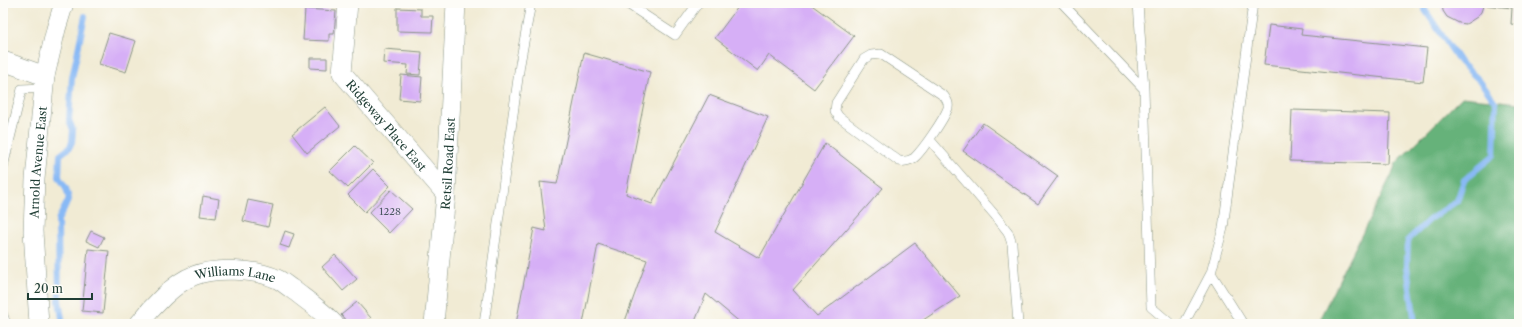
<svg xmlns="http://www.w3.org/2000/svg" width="1522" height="327" viewBox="0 0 1522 327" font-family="'Libre Caslon Text',serif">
<rect width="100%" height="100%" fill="#fdfcf7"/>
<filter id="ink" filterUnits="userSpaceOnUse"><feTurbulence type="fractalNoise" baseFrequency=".025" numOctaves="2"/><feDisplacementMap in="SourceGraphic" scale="8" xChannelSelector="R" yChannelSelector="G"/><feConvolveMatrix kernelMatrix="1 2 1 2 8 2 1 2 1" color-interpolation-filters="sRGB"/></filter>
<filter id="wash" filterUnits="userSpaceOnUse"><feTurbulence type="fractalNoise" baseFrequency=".012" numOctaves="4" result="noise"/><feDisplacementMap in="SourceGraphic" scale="16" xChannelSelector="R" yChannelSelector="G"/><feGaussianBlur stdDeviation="0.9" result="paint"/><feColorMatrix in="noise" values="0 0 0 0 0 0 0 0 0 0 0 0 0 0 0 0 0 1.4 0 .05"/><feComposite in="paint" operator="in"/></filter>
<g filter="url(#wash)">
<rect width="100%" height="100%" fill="#f1ebd4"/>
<path fill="#66b27a" stroke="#427857" d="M1462,97L1519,103V324H1323L1320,318L1392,174L1396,163Z"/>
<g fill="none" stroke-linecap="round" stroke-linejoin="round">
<path stroke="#88b9f5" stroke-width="6" d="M63,324L59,301L58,220L69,199L66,188L59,177L60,155L69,148L72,142L73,130L69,120L72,78L85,16
M1415,324L1407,266L1408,240L1429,220L1457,201L1464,180L1494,155L1496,103L1479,80L1460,62L1425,10V3"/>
</g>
<g id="blocks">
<path fill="#d6aff6" d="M741,3H809L854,36L814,89L769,55L758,71L715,38Z
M1442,3H1483V6L1481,12L1477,17L1466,24L1459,23L1447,17L1443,11Z
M1484,3H1519V25L1511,24L1512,8L1484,5Z
M397,8L421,9V16H433L432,32L397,31Z
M305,9L336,11L334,34H329V41L303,40Z
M1269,25L1302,29L1301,35L1427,48L1423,82L1264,65Z
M109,33L136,41L126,72L99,64Z
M384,49L422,52L420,75L407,74L408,65L383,63Z
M584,53L650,72L626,194L652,204L709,95L768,117L715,232L759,258L825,143L883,188L793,290L817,316L915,243L960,296L917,324H742L706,294L694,324H624L647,260L598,244L583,324H516L534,228L546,231L540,182L557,184Z
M310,58H327V69L310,68Z
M401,75L422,77L420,101L399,99Z
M325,107L340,126L307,153L292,134Z
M1292,110L1390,113L1388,164L1290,161Z
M983,123L1058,176L1038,204L963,151Z
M355,146L373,163L348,188L330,171Z
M373,169L390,186L365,212L348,195Z
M391,190L412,209L389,233L369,213Z
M203,196L219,199L216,218L200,216Z
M248,200L273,205L268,227L243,221Z
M91,231L104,237L99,247L86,241Z
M285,231L294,234L289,248L280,245Z
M88,249L109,251L103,313L82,311Z
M335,255L357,279L343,291L322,267Z
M357,302L371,318L364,324H349L341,315Z"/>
</g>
</g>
<g filter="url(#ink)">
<use href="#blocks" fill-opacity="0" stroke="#889484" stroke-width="1"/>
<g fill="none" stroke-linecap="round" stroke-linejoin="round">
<defs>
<path id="lane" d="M626,3L675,35L698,3
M1062,3L1144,89
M1138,3L1144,89L1151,307L1171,324
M881,54L944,96C947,100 949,103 948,108C944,119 923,150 914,158C909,161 904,162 899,161L839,117L835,111L836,103L864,59L871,55Z
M930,140L994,214L1008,232L1012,244L1018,324
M3,167L22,89L43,88
M1211,273L1243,324
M3,315L6,324
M484,324L520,64L531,3
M1184,324L1211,273L1223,228L1253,3"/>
<g id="street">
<path id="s1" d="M348,3L342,73L446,194"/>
<path d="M3,61L45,76"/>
<path id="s2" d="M39,324L33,231L35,179L45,76L56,29L64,3"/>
<path id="s3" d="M139,324C151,308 174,283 193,276C215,267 256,269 277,279C282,281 287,286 292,289C306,300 323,311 334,324"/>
<path id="s4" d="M434,324L446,194L456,3"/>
</g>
</defs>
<use href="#lane" stroke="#889484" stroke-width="10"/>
<use href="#street" stroke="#889484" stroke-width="20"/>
<use href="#lane" stroke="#fff" stroke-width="9"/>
<use href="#street" stroke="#fff" stroke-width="19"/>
</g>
</g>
<g text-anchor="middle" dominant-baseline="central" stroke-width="3" stroke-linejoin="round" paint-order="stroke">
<g font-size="10" fill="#4d5a64">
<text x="390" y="211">1228</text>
</g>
<g font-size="12" fill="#1f3d34" stroke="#fdfcf7">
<text stroke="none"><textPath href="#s1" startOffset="139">Ridgeway Place East</textPath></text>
<text stroke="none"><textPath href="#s2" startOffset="162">Arnold Avenue East</textPath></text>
<text stroke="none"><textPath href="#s4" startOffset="161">Retsil Road East</textPath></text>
<text stroke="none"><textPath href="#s3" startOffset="116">Williams Lane</textPath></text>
</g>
</g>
<rect width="1522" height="327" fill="none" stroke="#fdfcf7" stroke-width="16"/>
<path d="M28 293v6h64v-6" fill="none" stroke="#1f3d34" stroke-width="2"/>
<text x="34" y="293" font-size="12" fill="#1f3d34" stroke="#fdfcf7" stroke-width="3" paint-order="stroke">20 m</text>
</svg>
